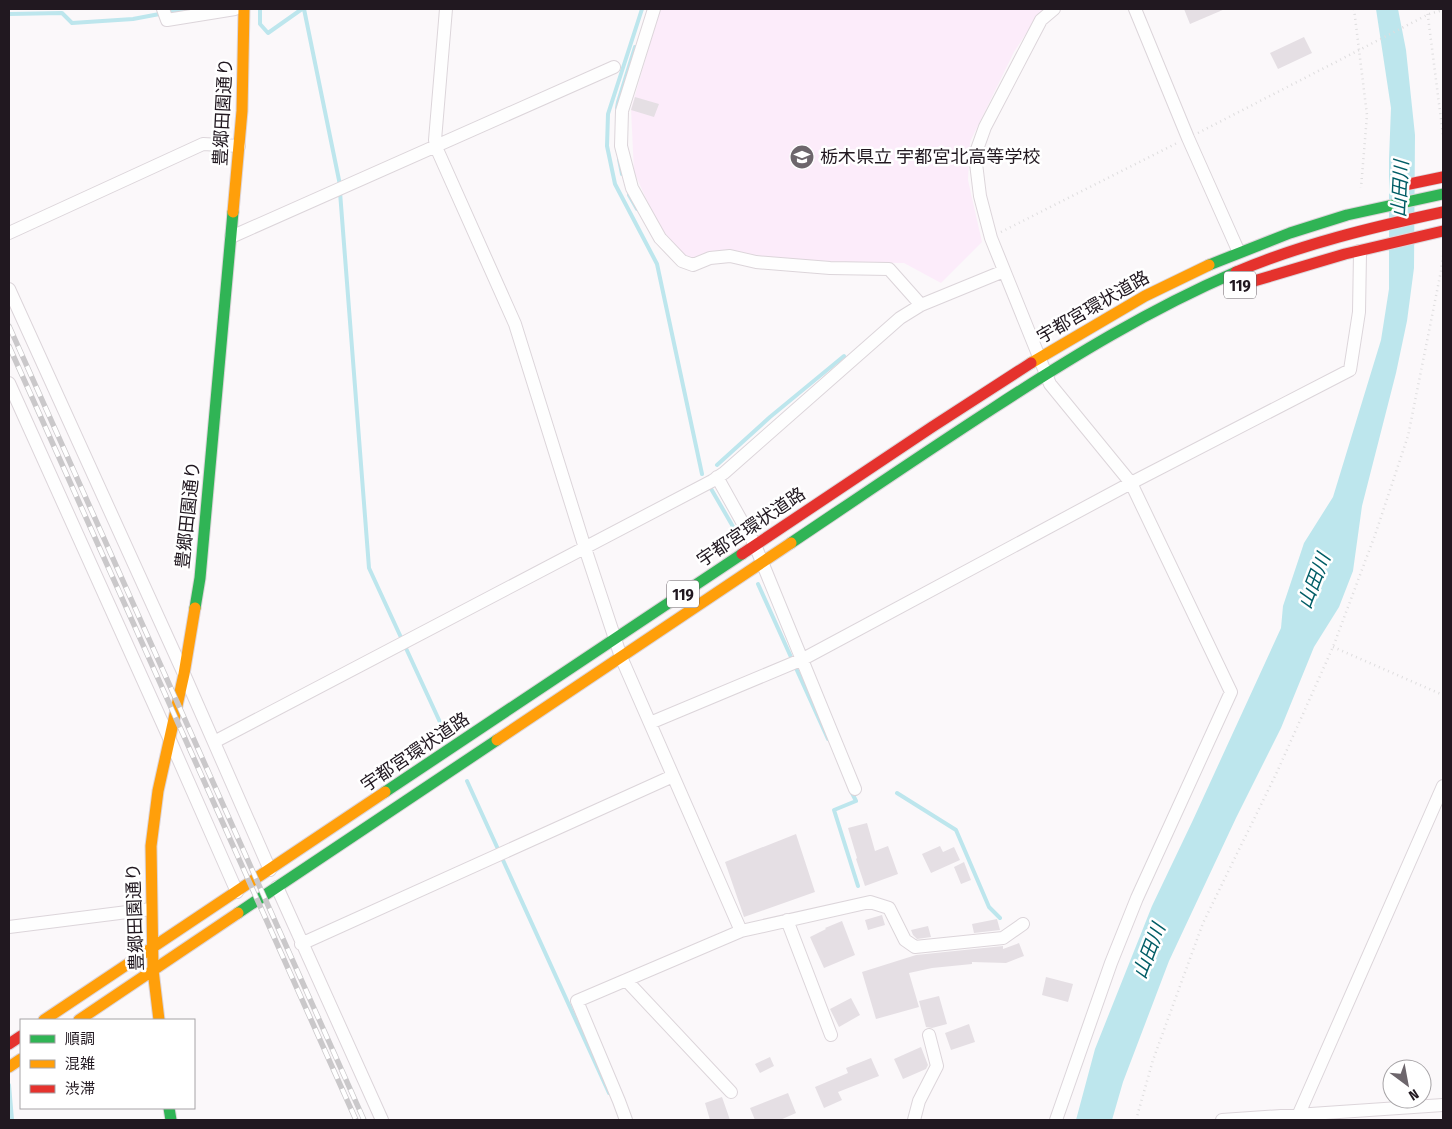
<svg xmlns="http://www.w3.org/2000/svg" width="1452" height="1129" viewBox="0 0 1452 1129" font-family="'Fira Sans Condensed','Noto Sans JP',sans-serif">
<rect width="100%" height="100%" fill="#fbf8fa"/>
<path fill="#fcecfa" d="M660,9H1045L1040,12L1014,52L970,142L968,180L982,242L941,283L904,263L775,262L742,254L714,251L688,260L659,227L634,172L631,109Z"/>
<path fill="#bde6ed" d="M1376,9H1398L1406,50L1415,135L1414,268L1407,321L1396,373L1362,506L1353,571L1339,607L1314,647L1281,728L1236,818L1169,961L1123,1082L1112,1120H1076L1095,1049L1152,906L1193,820L1281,628L1283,606L1304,543L1333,497L1381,340L1389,289V159L1391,108Z"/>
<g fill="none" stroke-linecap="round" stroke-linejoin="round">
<path stroke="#bde6ed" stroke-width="4" d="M260,9V24L268,33L302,9
M304,9L340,185
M642,9L608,114L607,146L615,184L657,264L702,474
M9,14L62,13L72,23L133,19L186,9
M617,108L618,102L635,47
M619,159L622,174
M340,192L369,568L445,733
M629,195L637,209
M717,465L770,417L844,356
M710,487L739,537
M758,584L828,739
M467,781L609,1093
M851,791L856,801L834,810L858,886
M897,793L956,830L989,907L1000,918
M9,1085L12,1120"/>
</g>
<path fill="#e5dfe4" d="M1184,9H1225L1190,24Z
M1304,37L1312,53L1278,69L1270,53Z
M635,97L659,104L654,117L631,110Z
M867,823L875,851L888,846L898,874L865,886L856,859L857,858L848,828Z
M796,834L815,892L744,917L725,862Z
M940,846L943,852L954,847L960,860L931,873L922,854Z
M964,862L971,880L961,884L954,867Z
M882,915L885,925L868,930L865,920Z
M997,919L1000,930L974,933L972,924Z
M842,921L855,955L824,968L810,937L826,929L825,928Z
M928,926L931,937L917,939L913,935L911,930Z
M1019,943L1024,956L1006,963L972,962V964L932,968L909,973L919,1007L876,1019L862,972L916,955L1003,946V949Z
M1046,977L1073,984L1068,1002L1042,995Z
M939,996L947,1024L932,1028L926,1027L919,1001Z
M851,998L860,1015L839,1027L830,1009Z
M969,1024L975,1042L951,1050L945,1033Z
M921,1047L928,1065L926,1069L903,1079L894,1059Z
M770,1057L774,1066L760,1073L755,1064Z
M871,1058L879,1076L838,1092L842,1100L824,1108L815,1087L848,1073L846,1068Z
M788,1093L796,1113L780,1120H755L750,1108Z
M722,1097L730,1120H710L705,1103Z"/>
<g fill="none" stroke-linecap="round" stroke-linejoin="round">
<defs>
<path id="street" d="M163,9L167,20L235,9
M446,9L435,140L436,147L515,324L585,548L621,657L741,931L577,1001L619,1101L626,1120
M654,9L622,111L621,146L632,188L660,238L682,261L693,265L710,258L730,256L756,262L830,268L889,269L921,305
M1054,9L1041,20L985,127L975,155L980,196L991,238L1050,384L1131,483L1231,692L1137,898L1111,963L1056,1120
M1135,9L1188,138L1237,248
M9,233L203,144L239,146
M231,237L614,67
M9,289L184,674L270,870
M9,383L170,740L237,892
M717,477L755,545L855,789
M650,723L803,659L1131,483L1350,370L1359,312L1360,254L1359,251
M214,742L712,481L724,473L900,318L921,305L1004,271
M277,887L382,1120
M787,920L831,1035
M9,927L151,909
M741,931L870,902L889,908L905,940L915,947L1003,938L1023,924
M301,944L673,776
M626,980L731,1092
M1298,1116L1443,786
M914,1120L919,1101L937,1066L929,1035
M1222,1120L1443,1105"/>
<path id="fast" d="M1209,265L1290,233L1347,215L1443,194
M791,543C858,498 924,453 992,409C1070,358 1150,309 1236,272
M195,608L200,578L233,212
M385,792L742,554
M238,913L497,740
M169,1108L171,1120"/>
<path id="slow" d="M233,212L242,111L244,9
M1031,363L1145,296L1209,265
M497,740L791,543
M44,1020L385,792
M79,1020L238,913
M159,1020L153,970L151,846L158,791L184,674L195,608
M9,1067L21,1059"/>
<path id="jam" d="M1400,186L1443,177
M1236,272C1302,244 1373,227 1443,212
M1254,281L1345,254L1443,231
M742,554L932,427L1031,363
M9,1044L21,1036"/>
</defs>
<use href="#street" stroke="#dcd5da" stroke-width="14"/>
<use href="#fast" stroke="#dcd5da" stroke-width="13"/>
<use href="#slow" stroke="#dcd5da" stroke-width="13"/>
<use href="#jam" stroke="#dcd5da" stroke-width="13"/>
<path stroke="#deddde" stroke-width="2.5" stroke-dasharray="1 4" stroke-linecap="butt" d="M1354,9L1367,115L1361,188
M1427,9L1443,135
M1198,133L1429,14L1443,10
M1001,232L1177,143
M1333,647L1443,695
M1136,1120L1153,1060L1203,923L1277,772L1333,647L1375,535L1408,436L1441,271L1443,256"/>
<use href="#street" stroke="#fefefe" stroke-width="12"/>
<use href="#fast" stroke="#30b455" stroke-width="11"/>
<use href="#slow" stroke="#ff9f0a" stroke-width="11"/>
<use href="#jam" stroke="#e5322d" stroke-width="11"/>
<defs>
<path id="rail" d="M9,326L364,1120
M9,346L356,1120"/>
</defs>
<use href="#rail" stroke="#cac8ca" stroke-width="5.5"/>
<use href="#rail" stroke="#fff" stroke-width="4" stroke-dasharray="11" stroke-linecap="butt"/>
</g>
<defs>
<symbol id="school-disc" viewBox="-11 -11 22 22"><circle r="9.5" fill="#6d666c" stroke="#fff"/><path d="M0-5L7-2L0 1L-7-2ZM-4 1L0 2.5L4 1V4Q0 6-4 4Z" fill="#fff"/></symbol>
</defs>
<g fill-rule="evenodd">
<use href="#school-disc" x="788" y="143" width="28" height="28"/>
</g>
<g text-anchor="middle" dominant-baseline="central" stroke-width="5" stroke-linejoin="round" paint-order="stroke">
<g fill="#fff" stroke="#645d63" stroke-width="1">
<rect x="1224" y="271.5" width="32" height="27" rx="4"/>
<rect x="667" y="580.5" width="32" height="27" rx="4"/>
</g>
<g font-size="16" font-weight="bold" fill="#211820">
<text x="1240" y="285">119</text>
<text x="683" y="594">119</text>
</g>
<g font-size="18" fill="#211820" stroke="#fff">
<text transform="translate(223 112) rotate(-87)">豊郷田園通り</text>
<text transform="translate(1093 307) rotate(-30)">宇都宮環状道路</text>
<text transform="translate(188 515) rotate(-84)">豊郷田園通り</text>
<text transform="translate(751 527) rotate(-34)">宇都宮環状道路</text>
<text transform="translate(415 752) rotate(-34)">宇都宮環状道路</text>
<text transform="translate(135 917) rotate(-92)">豊郷田園通り</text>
</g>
<g font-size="18" fill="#211820" stroke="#fff" text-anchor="start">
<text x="820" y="157">栃木県立 宇都宮北高等学校</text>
</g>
<g font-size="19" font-style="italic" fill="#015d66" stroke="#fff">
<text transform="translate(1400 189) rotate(-87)">山田川</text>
<text transform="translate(1314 581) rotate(-69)">山田川</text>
<text transform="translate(1149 951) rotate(-69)">山田川</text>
</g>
</g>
<rect width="1452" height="1129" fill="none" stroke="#211820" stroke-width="20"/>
<rect x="20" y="1019" width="175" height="90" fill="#ffffff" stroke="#a6a3a6"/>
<rect x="30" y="1035" width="25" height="8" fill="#30b455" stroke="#a6a3a6"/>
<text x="65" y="1044" font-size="15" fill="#211820">順調</text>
<rect x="30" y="1060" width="25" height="8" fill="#ff9f0a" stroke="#a6a3a6"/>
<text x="65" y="1069" font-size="15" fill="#211820">混雑</text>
<rect x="30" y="1085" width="25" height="8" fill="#e5322d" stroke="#a6a3a6"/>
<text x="65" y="1094" font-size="15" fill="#211820">渋滞</text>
<g transform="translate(1407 1084) rotate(148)"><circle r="24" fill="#ffffff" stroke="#a6a3a6"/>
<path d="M0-4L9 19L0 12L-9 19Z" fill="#6d666c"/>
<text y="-8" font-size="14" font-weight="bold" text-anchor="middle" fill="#211820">N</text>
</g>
</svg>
